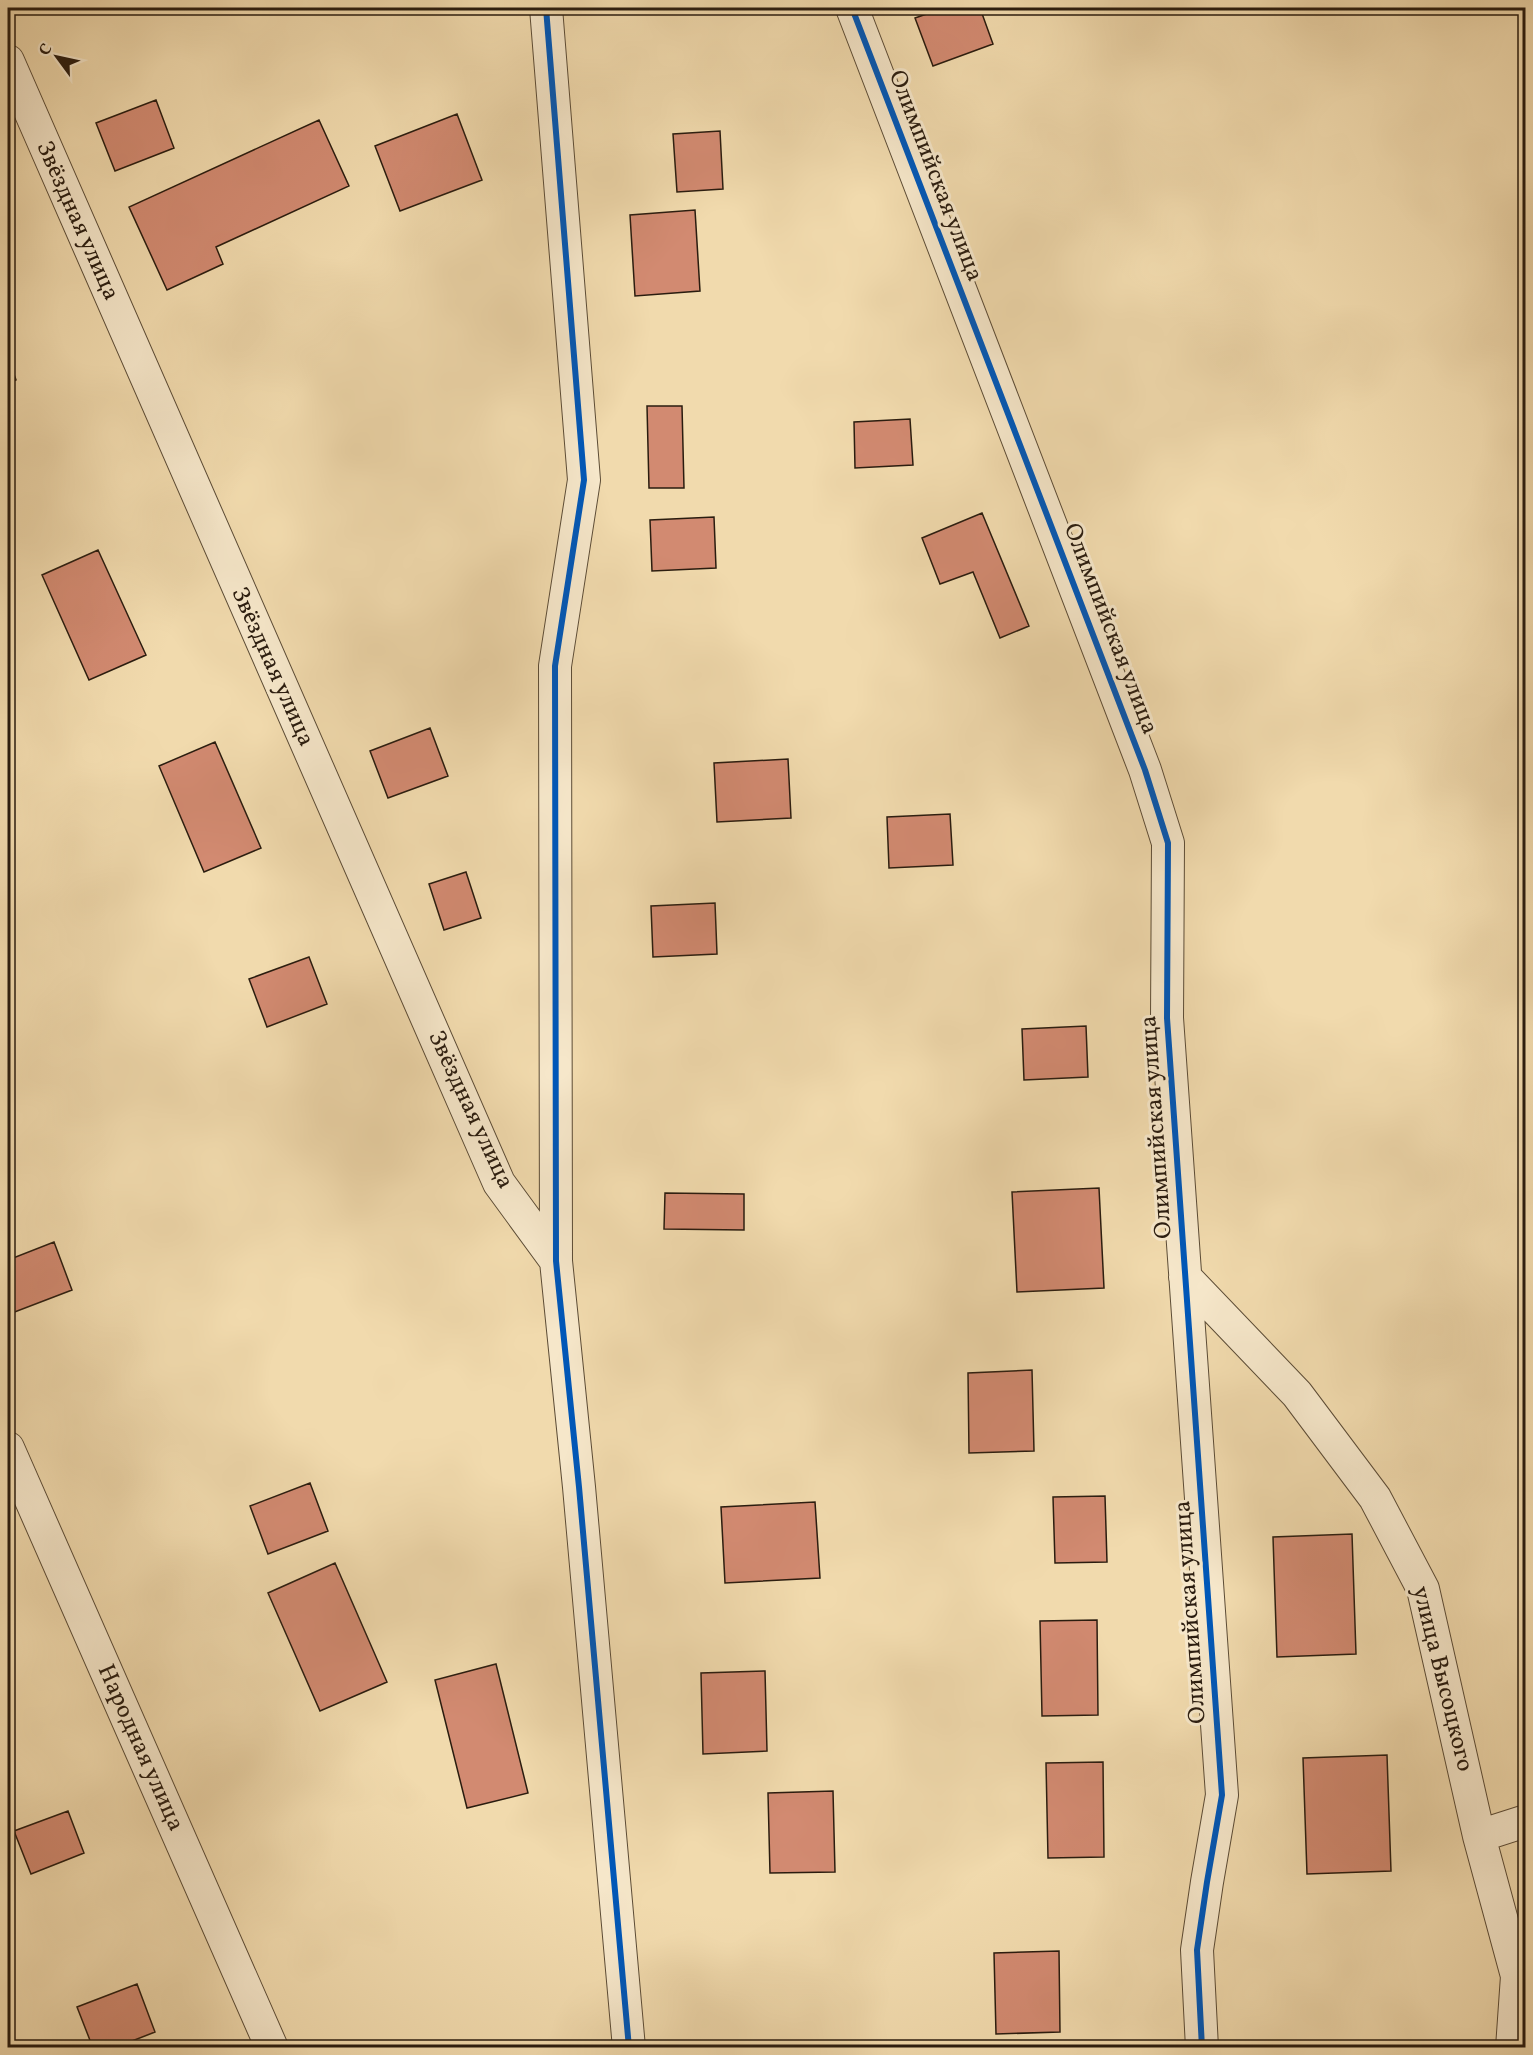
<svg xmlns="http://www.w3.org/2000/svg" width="1533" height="2055" viewBox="0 0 1533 2055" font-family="Vollkorn,serif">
<rect width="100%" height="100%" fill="#f1daad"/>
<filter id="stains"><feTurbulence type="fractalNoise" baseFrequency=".00333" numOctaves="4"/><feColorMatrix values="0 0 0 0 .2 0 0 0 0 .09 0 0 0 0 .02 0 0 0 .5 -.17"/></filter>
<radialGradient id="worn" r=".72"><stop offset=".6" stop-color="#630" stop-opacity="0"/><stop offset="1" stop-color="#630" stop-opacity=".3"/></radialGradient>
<path fill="#d28a71" stroke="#2a1c0f" stroke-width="1.5" d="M944,8H980L993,44L933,66L915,18Z
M156,100L174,148L115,171L96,123Z
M457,114L482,180L400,211L375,146Z
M319,120L349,186L216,247L223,264L167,290L129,207Z
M720,131L723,189L677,192L673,134Z
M695,210L700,291L635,296L630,215Z
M8,358L16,380L8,384Z
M647,406H682L684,488H649Z
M910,419L913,465L855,468L854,422Z
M982,513L1029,626L1000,638L973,572L940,584L922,538Z
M714,517L716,568L652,571L650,520Z
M98,550L146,655L89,680L42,575Z
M430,728L448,776L388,798L370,751Z
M215,742L261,848L204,872L159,766Z
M788,759L791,818L717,822L714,763Z
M950,814L953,865L889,868L887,817Z
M466,872L481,918L444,930L429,884Z
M715,903L717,954L653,957L651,906Z
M309,957L327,1004L267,1027L249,979Z
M1086,1026L1088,1077L1024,1080L1022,1029Z
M1099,1188L1104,1288L1017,1292L1012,1192Z
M665,1193L744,1194V1230L664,1229Z
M54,1242L72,1290L12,1313L8,1300V1260Z
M1032,1370L1034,1451L969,1453L968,1373Z
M310,1483L328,1531L268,1554L250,1506Z
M1105,1496L1107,1562L1055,1563L1053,1497Z
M815,1502L820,1578L725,1583L721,1507Z
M1352,1534L1356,1654L1277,1657L1273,1537Z
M335,1563L387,1682L320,1711L268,1593Z
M1097,1620L1098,1715L1042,1716L1040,1621Z
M496,1664L528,1793L467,1808L435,1680Z
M765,1671L767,1751L703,1754L701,1673Z
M1387,1755L1391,1871L1307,1874L1303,1758Z
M1103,1762L1104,1857L1048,1858L1046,1763Z
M833,1791L835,1872L770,1873L768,1793Z
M68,1811L84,1853L31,1874L14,1831Z
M1059,1951L1060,2032L996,2034L994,1953Z
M137,1984L155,2032L114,2048H93L77,2007Z"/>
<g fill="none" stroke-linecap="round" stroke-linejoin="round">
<defs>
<path id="minor" d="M546,8L584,480L555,666L556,1261L579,1487L629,2048
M852,8L1145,770L1168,843L1167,1018L1222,1795L1207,1882L1197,1950L1202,2048
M8,61L499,1183L556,1261
M1185,1277L1297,1394L1375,1498L1423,1589L1479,1836L1517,1976L1512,2048
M8,1448L272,2048
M1479,1836L1526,1821"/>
</defs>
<use href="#minor" stroke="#5c4c36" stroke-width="34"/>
<use href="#minor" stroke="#f6e7ca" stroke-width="32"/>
<defs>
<path id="cycleway" d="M546,8L584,480L555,666L556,1261L579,1487L629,2048
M852,8L1145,770L1168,843L1167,1018L1222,1795L1207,1882L1197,1950L1202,2048"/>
</defs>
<use href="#cycleway" stroke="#f6e7ca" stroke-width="10"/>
<use href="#cycleway" stroke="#0057b8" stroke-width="6"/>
</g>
<g text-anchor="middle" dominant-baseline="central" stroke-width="6" stroke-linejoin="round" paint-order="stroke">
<g font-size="24" fill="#2a1c0f" stroke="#f6e7ca">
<text transform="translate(935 176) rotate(69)">Олимпийская улица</text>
<text transform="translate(77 221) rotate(66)">Звёздная улица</text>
<text transform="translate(1110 629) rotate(69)">Олимпийская улица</text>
<text transform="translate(272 667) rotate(66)">Звёздная улица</text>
<text transform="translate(470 1110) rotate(65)">Звёздная улица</text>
<text transform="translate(1157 1127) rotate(-94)">Олимпийская улица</text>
<text transform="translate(1191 1612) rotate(-94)">Олимпийская улица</text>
<text transform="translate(1442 1679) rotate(76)">улица Высоцкого</text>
<text transform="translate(140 1748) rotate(66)">Народная улица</text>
</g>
</g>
<rect width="1533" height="2055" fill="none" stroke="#f1daad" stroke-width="30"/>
<rect x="9" y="9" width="1515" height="2037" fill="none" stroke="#2a1c0f" stroke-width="3"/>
<rect x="15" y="15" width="1503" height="2025" fill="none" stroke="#2a1c0f" stroke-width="1.5"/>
<g transform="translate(57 57) rotate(303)" stroke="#f6e7ca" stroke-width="4.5" paint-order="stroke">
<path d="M0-4.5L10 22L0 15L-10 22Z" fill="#2a1c0f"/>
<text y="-9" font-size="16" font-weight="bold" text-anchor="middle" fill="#2a1c0f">С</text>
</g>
<rect width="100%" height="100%" filter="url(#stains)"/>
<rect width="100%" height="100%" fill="url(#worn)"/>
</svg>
